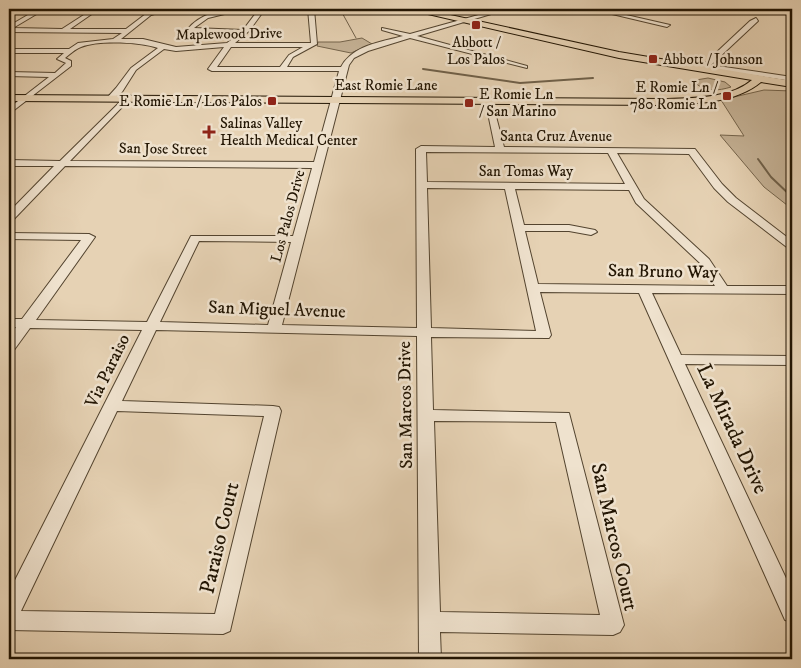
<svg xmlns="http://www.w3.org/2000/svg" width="801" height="668" viewBox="0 0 801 668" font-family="'IM FELL DW Pica',serif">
<rect width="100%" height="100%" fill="#e6d2b4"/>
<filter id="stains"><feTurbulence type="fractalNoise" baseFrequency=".004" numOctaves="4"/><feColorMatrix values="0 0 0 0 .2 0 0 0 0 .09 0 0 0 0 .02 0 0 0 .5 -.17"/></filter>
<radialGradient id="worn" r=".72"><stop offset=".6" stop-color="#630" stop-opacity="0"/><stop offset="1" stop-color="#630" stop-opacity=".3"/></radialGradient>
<path fill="#c5b296" stroke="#74644c" d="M362,38L372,44L351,53L317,46L318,42H340Z
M708,78L725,82L731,87C718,91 706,92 695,83L696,80Z
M764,90L792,91V209L764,187L720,135L744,136L721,100Z"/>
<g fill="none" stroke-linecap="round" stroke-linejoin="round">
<path stroke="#6f6049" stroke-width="1" d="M340,9L356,38"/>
<path stroke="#6f6049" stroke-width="2" d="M423,69L520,83L593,78
M758,159L771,177L792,197"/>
<defs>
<path id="minor" d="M38,9H45L13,28L62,29L93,9H99L70,29H126L147,13L171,9L151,15L121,39H143L176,47L227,43L239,34L190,32L187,30C200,13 224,8 245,9L208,18L194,28L243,30L259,9H265L249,31L235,43H311L308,9H314L317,44L293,57L287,67H341C353,45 381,42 403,36L382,30V28L410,34L500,9H508L417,36L527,66V68L410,38L368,51L354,58L349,65L282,325L417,328L416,149L421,146L495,147L485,99L492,101L504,147L695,149L722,184L736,198L792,241V249L788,248L728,202L714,188L689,154L617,153L644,199L709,259L727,286H792V294L652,293L681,355L792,356V365L685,364L792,591V622L785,620L639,293L540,292L551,335L549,338L431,337L433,410L569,413L624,625L620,632L613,635L440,632L441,659H419L417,336L156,330L122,401L273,406L279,407L281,411L230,631L223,634L9,630V592L142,330L30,328L14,350L9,351V338L16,327H9V319H22L81,240L9,239V233L89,234L95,237L36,320L147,322L191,236H293L312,168L65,166L13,220L9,221V212L54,166H9V160L60,161L125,97L129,99L128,101L70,161L314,162L339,71H212L208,69L224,47L176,51L164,49L136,70L122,92L110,101L106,99L116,88L131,68L158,48C140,42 99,40 81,47C75,49 69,55 65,58L71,61V66L9,114V108L49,77L9,76V72L55,73L66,63L57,59L64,53H9V49H69L78,43L113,39L122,33L9,32V26ZM231,47H303L289,55L280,67H217ZM426,152L608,153L625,184L427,182ZM427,188L505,189L536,331L431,328ZM515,189L629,190L636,203L701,264L715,286L538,284L525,231H569L591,235L597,232L595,230L569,225H524ZM199,241L291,242L268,325L160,322ZM117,411L264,416L215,614L21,611ZM434,421L556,422L600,615L440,612Z
M591,9H600L670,25L667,27Z
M756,18L758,21L711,65L792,77V81L707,68L703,71H699L697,70L703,65L750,21Z"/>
<path id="major" d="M412,9H423L619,52L792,81V87L761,82C736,103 696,104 664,105L9,101V95L664,99C692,98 730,99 752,80L619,58L415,11Z"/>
</defs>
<use href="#minor" stroke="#53442f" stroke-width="2"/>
<use href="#major" stroke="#221503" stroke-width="2"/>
<use href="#minor" fill="#efe2ce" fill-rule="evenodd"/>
<use href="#major" fill="#e6d2b4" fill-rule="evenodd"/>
</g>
<g fill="#8f2418" stroke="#efe2ce" stroke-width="2">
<rect x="471" y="20" width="10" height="10" rx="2.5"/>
<rect x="648" y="54" width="10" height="10" rx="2.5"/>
<rect x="722" y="91" width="10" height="10" rx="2.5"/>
<rect x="267" y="96" width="10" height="10" rx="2.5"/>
<rect x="464" y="98" width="10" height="10" rx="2.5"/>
<path d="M206.5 124.5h5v5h5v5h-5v5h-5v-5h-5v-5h5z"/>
</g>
<g text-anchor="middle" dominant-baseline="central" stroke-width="5" stroke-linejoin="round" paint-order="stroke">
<g font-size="15" fill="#221503" stroke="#efe2ce">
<text transform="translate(229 34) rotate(-1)">Maplewood Drive</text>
<text x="386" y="85">East Romie Lane</text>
<text x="556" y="136">Santa Cruz Avenue</text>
<text transform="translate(163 149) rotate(1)">San Jose Street</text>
<text x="526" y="171">San Tomas Way</text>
<text transform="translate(288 216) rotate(-75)">Los Palos Drive</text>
</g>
<g font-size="15" fill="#221503" stroke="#efe2ce" text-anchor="start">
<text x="476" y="42" text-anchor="middle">Abbott /<tspan x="476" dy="17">Los Palos</tspan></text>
<text x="663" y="59">Abbott / Johnson</text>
<text x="717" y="87" text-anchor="end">E Romie Ln /<tspan x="717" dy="17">780 Romie Ln</tspan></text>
<text x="479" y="94">E Romie Ln<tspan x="479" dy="17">/ San Marino</tspan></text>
<text x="262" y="101" text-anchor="end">E Romie Ln / Los Palos</text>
<text x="220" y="123">Salinas Valley<tspan x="220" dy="17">Health Medical Center</tspan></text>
</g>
<g font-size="18" fill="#221503" stroke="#efe2ce">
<text transform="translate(663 272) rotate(1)">San Bruno Way</text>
<text transform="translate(277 310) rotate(2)">San Miguel Avenue</text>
<text transform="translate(108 371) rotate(-64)">Via Paraiso</text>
<text transform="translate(406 405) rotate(-91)">San Marcos Drive</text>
</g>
<g font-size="21" fill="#221503" stroke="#efe2ce">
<text transform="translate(732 429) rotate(65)">La Mirada Drive</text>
<text transform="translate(614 537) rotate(77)">San Marcos Court</text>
<text transform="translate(220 538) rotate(-77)">Paraiso Court</text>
</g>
</g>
<rect width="801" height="668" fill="none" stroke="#e6d2b4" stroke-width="30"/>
<rect x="10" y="10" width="781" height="648" fill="none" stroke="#221503" stroke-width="2.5"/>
<rect x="15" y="15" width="771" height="638" fill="none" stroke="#221503"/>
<rect width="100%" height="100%" filter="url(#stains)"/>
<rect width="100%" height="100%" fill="url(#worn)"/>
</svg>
